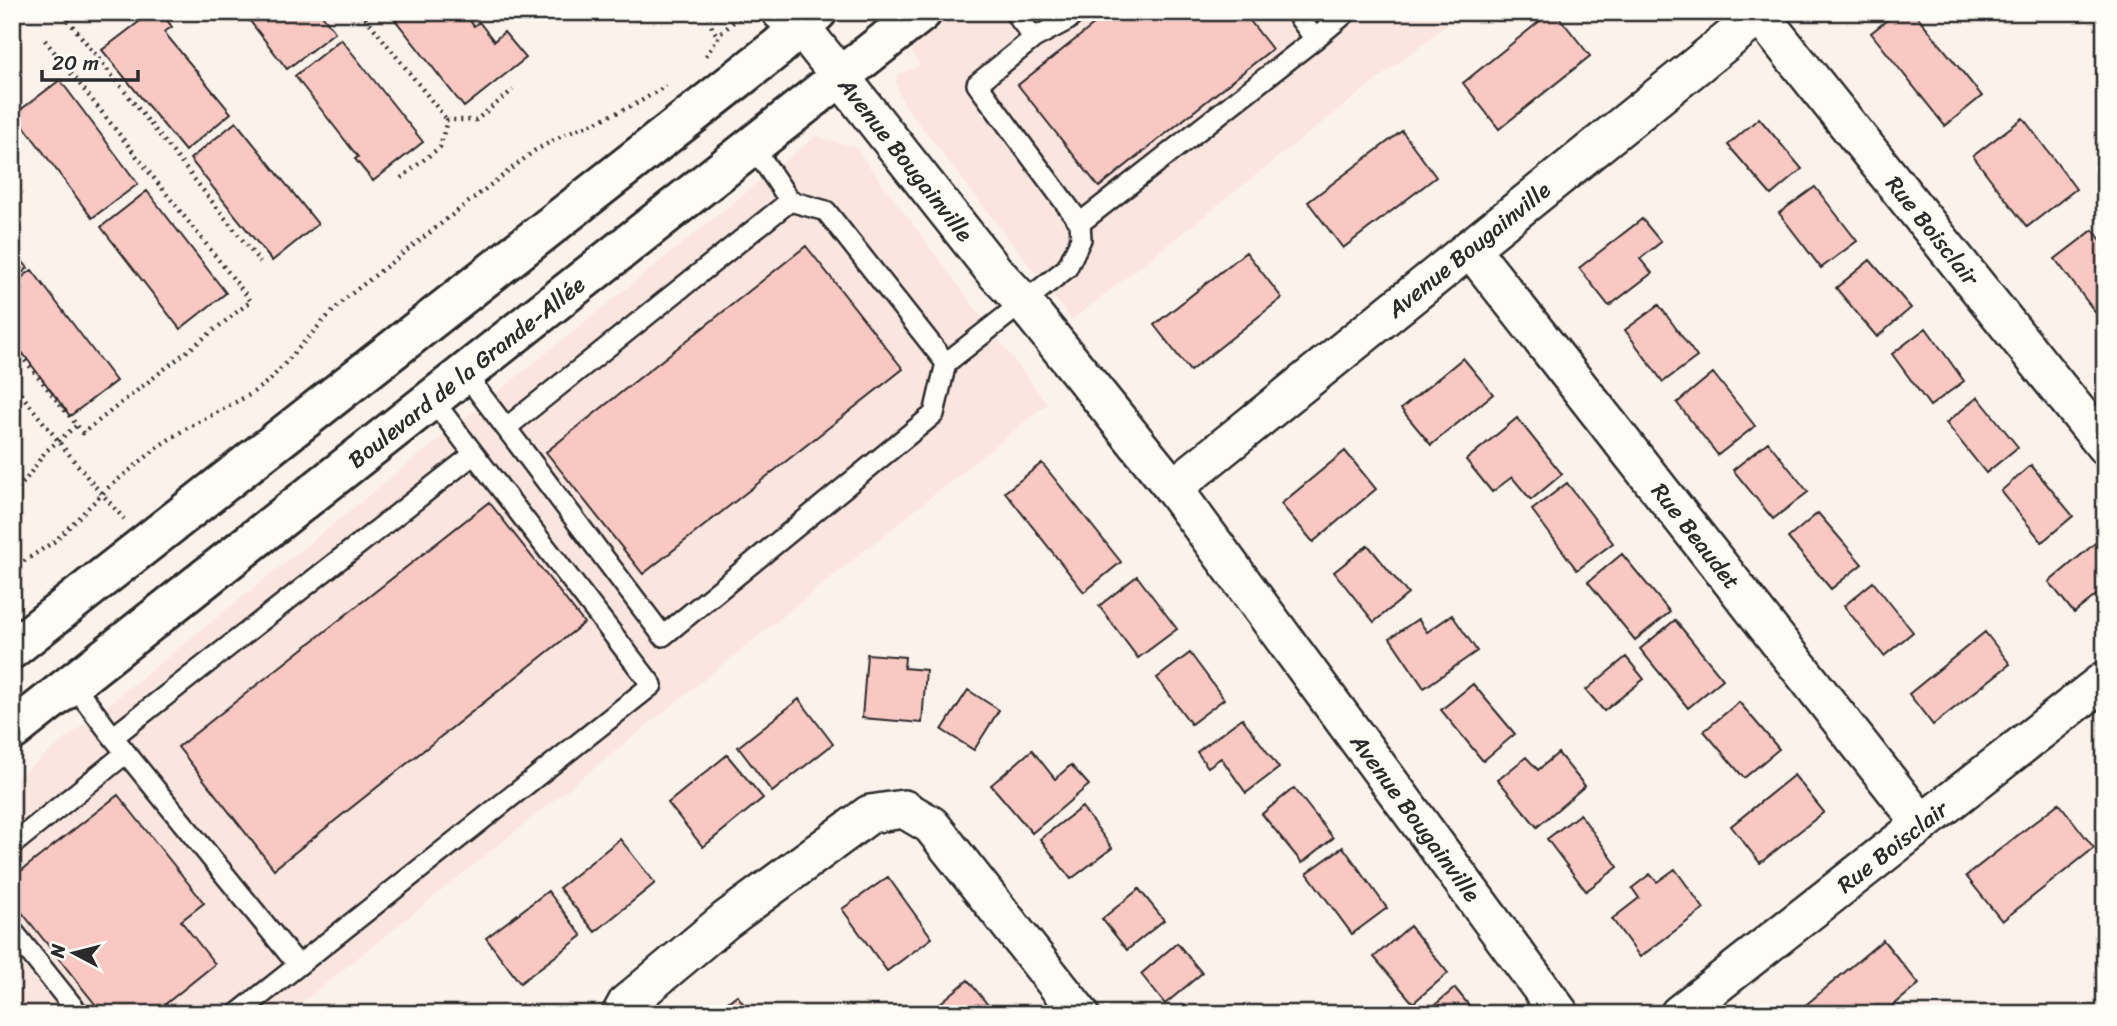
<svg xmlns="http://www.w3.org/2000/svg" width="2117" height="1026" viewBox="0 0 2117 1026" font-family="Sriracha,sans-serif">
<rect width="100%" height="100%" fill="#fcf2ec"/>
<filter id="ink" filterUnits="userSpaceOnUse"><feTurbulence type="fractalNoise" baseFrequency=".0143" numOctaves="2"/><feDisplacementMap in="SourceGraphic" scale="14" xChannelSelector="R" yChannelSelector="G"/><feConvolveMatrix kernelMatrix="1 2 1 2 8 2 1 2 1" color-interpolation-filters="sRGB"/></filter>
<g filter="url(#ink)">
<path fill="#fbe5df" d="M958,12H1463L1072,320L906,107L899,93L896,83L898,74L915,68L920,64L912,52L914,47Z
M816,136L855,147L1047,404L288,1014H12V782Z"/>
<path fill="#f9c8c2" stroke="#2b2b2b" stroke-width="2" d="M152,12H161L172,27L164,32L231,113L185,151L102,50Z
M243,12H320L335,32L287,69Z
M389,12H463L474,26L479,22L494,41L504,32L526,58L464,107Z
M1110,12H1243L1272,49L1099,187L1018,85Z
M1551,12H1555L1590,56L1499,129L1463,83Z
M1897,12H1914L1982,96L1945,126L1871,33Z
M341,39L423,142L373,181L355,159L358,157L295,76Z
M60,80L138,184L92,218L15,114Z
M1759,118L1802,169L1771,195L1728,145Z
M2023,118L2076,189L2027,227L1973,156Z
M236,122L318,224L272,261L190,159Z
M1402,131L1436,177L1343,248L1308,202Z
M1815,187L1857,241L1821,268L1779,213Z
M147,191L226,293L180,329L101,227Z
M1642,219L1661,242L1640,259L1652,273L1609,306L1579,268Z
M2093,230L2105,245V325L2055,259Z
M806,246L903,369L643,574L546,452Z
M12,248L28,268L12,281Z
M1246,252L1282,298L1190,371L1154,325Z
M1870,260L1911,308L1877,337L1836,288Z
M32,270L116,381L70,416L12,339V297L22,289L17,281Z
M1659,305L1697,357L1663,382L1625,330Z
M1926,328L1964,381L1930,406L1892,354Z
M1463,358L1493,394L1431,445L1401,409Z
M1713,373L1755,426L1718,455L1677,403Z
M1978,397L2018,447L1986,473L1946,423Z
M1517,418L1562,474L1531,500L1512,477L1492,492L1466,460Z
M1768,442L1808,492L1773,519L1733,470Z
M1345,451L1376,489L1313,542L1281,504Z
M1042,463L1121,562L1084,592L1005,492Z
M2031,465L2073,516L2042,542L2001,491Z
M1567,483L1613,543L1577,570L1532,510Z
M489,502L584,623L274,869L178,747Z
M1818,513L1862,564L1831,589L1788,538Z
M2099,540L2105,547V588L2074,613L2049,582Z
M1368,545L1408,594L1374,622L1334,572Z
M1622,554L1670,612L1635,640L1588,582Z
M1137,576L1177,629L1138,658L1099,606Z
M1873,582L1913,632L1884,656L1844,606Z
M1452,615L1477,651L1424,688L1390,638L1418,619L1427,632Z
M1675,620L1723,679L1688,708L1640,649Z
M1985,632L2010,664L1933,725L1909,694Z
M1190,653L1224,699L1191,724L1157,678Z
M867,654L905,657L904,668L926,670L922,723L862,718Z
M1626,657L1644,679L1604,711L1586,690Z
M1473,684L1515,734L1483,761L1441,710Z
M968,690L999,710L974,750L942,730Z
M799,699L833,744L772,792L738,747Z
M1739,702L1779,749L1744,778L1704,731Z
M1242,718L1279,768L1246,793L1221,758L1208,767L1197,752Z
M1032,750L1055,779L1071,765L1089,785L1032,833L991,785Z
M1558,753L1585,786L1537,827L1498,780L1526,757L1538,770Z
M727,755L763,798L703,847L668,803Z
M1794,775L1824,812L1760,863L1731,826Z
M1294,788L1333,838L1302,863L1262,814Z
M118,795L204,903L181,921L215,964L153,1014H103L12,900V878Z
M2059,803L2094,848L2002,921L1966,876Z
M1082,807L1112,848L1071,879L1040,839Z
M1580,814L1618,867L1586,891L1547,839Z
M620,839L655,883L595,932L559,888Z
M1343,847L1387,908L1352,934L1307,873Z
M1675,869L1704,909L1640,957L1612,919L1639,898L1632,888L1650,874L1657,882Z
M888,877L932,938L887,971L842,909Z
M1139,889L1164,920L1127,950L1102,919Z
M548,891L582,936L520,983L486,938Z
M1410,926L1448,973L1413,1003L1374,957Z
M1883,940L1919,984L1883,1014H1795Z
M1177,943L1202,973L1165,1004L1141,974Z
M968,980L995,1014H927Z
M1455,988L1476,1014H1424Z
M737,995L751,1014H712Z"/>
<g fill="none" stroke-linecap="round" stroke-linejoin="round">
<defs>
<path id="lane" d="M1014,12L1034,38
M1077,12L1068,20L1034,38L977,84L1080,223L1315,39L1295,12
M1315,39L1347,12
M790,201L826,211L946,363L1067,268L1081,239L1080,223
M465,374L506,428L790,201L753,146
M506,428L663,636L934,414L946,363
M73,684L113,737L474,454L432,399
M113,737L298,965
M12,845L126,753
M12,930L79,1014
M237,1014L652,685L474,454"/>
<g id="street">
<path id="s1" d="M781,12L801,27L994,271L1023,302L1173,488L1560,1014"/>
<path id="s2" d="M1760,15L2105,446"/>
<path id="s3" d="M1470,248L1922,824"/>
<path id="s4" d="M1173,488L1763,12"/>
<path d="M621,1014L627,1003L726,920L870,814L904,809L931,825L1080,1014"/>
<path id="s5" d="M1679,1014L2105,680"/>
</g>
<g id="secondary">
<path d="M12,649L777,48L817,12"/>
<path id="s6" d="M12,731L922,12"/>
</g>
</defs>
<use href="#lane" stroke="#2b2b2b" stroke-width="24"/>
<use href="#street" stroke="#2b2b2b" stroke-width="42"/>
<use href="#secondary" stroke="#2b2b2b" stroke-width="44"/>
<path stroke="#2b2b2b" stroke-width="4.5" stroke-dasharray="2 5" stroke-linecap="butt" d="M361,12L447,120
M708,12L712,28L719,38
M68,20L260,262
M603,20L612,12
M706,56L721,33L745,12
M401,178L440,147L447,120H476L513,90
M12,344L83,433L251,301L44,39
M12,383L88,478L124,519
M12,493L24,482L45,452L77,425
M12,569L55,541L109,487L162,444L182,431L251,394L271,379L323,321L346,298L534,151L567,133L594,123L636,104L666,86"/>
<use href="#lane" stroke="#fdfcf7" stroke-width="19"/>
<use href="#street" stroke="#fdfcf7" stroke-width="37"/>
<use href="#secondary" stroke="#fdfcf7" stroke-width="38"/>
</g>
</g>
<g text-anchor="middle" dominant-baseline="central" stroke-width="6" stroke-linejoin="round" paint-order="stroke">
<g font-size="23" fill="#2b2b2b" stroke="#fdfcf7">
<text stroke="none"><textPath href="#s1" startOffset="194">Avenue Bougainville</textPath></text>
<text stroke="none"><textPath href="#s2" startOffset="276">Rue Boisclair</textPath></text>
<text stroke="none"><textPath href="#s4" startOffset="380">Avenue Bougainville</textPath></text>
<text stroke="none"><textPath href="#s6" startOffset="579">Boulevard de la Grande-Allée</textPath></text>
<text stroke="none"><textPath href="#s3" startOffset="366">Rue Beaudet</textPath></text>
<text stroke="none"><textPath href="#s1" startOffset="1027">Avenue Bougainville</textPath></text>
<text stroke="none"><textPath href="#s5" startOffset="271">Rue Boisclair</textPath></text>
</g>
</g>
<rect width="2117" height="1026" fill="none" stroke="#fdfcf7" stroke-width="42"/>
<rect x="21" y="21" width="2075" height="984" fill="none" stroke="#2b2b2b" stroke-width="2.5" filter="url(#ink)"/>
<g transform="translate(74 953) rotate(277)" stroke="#fdfcf7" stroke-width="5" paint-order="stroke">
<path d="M0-5L12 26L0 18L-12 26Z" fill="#2b2b2b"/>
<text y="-10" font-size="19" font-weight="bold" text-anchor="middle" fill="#2b2b2b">N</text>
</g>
<path d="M42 70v10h96v-10" fill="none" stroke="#2b2b2b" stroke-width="3.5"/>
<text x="52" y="70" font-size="21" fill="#2b2b2b" stroke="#fdfcf7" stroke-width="5" paint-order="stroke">20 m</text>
</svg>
